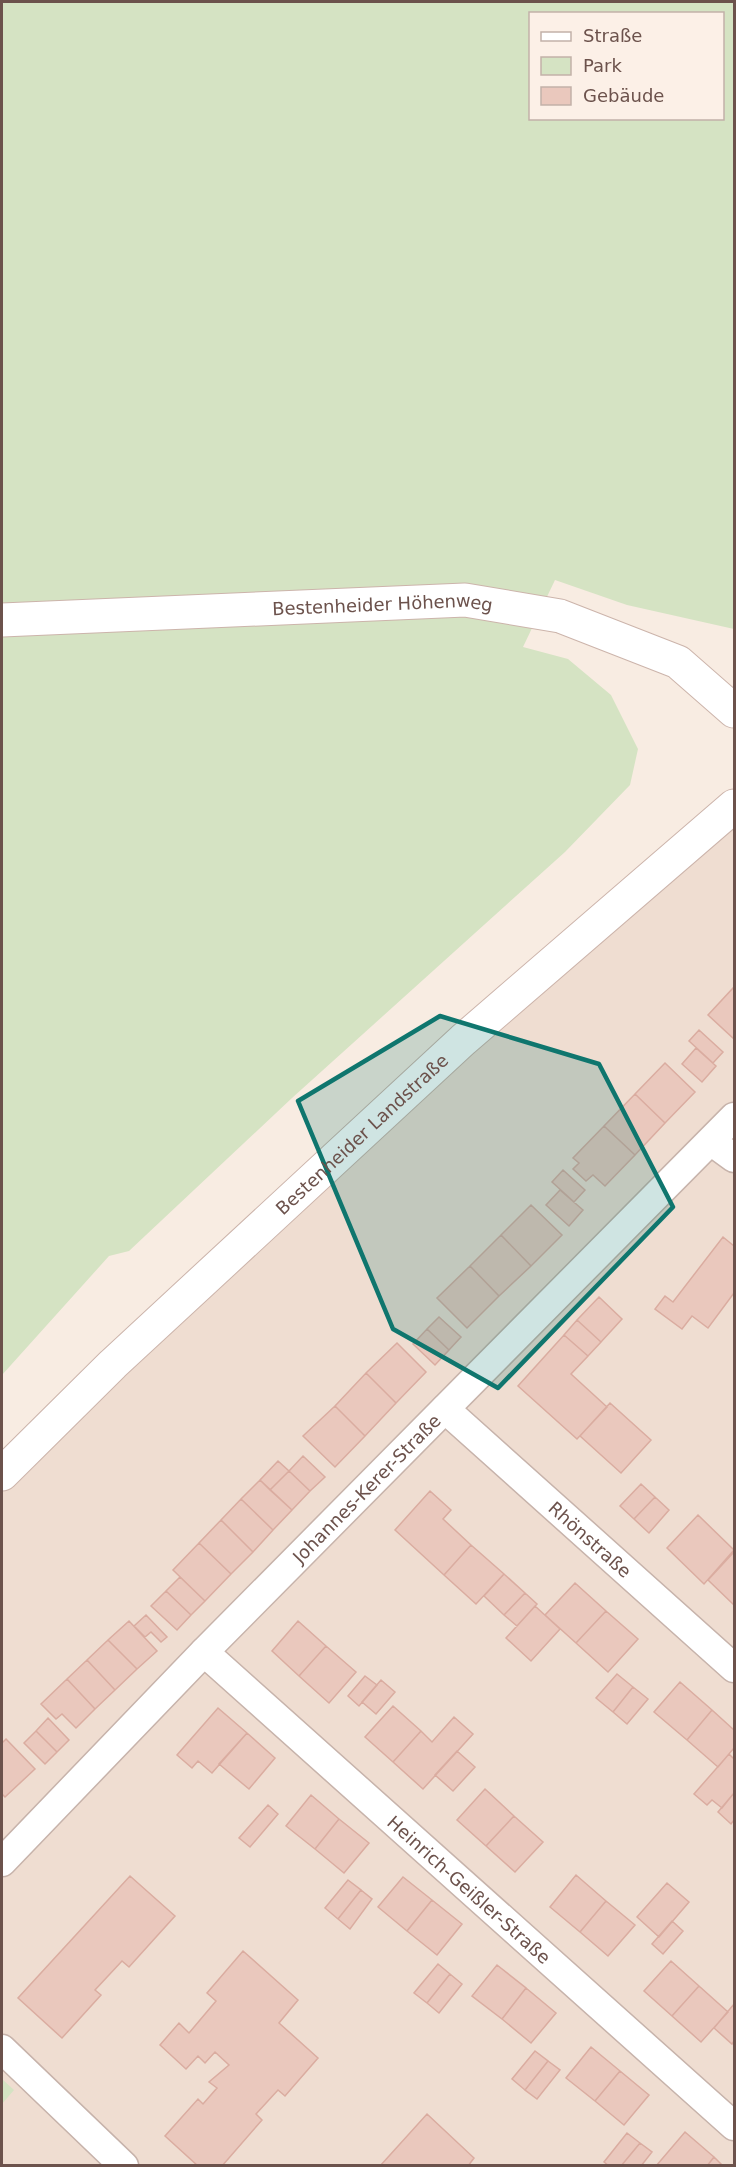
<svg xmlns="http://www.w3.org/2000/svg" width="736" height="2167" viewBox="0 0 736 2167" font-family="'DejaVu Sans',sans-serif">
<rect width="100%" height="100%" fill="#f8ece2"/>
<path fill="#efddd1" d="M734,806V2165L2,2166V1474Z"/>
<path fill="#d5e3c3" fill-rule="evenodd" d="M2,2H734V629L627,605L555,580L523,647L568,659L611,695L638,749L630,785L565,852L292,1098L129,1251L109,1256L2,1375ZM530,14H722V118H530Z
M2,2079L14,2090L2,2104Z"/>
<path fill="#eac8bd" stroke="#daaca0" stroke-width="1.5" d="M734,987V1039L708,1015Z
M699,1030L723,1052L713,1063L689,1041Z
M696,1048L716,1066L702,1082L682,1064Z
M665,1063L695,1092L665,1123L635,1094Z
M635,1094L665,1123L635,1155L604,1126Z
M604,1126L635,1155L605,1186L593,1175L586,1181L573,1169L579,1163L573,1158Z
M563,1170L585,1190L574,1202L552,1182Z
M560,1190L583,1210L569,1226L546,1205Z
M531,1205L562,1235L531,1266L501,1235Z
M501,1235L531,1266L499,1296L470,1266Z
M723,1237L734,1246V1293L708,1328L692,1316L682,1329L655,1309L665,1296L673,1302Z
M470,1266L499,1296L467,1328L437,1298Z
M599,1297L622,1319L601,1342L577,1320Z
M439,1317L461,1337L449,1350L427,1329Z
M577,1320L601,1342L588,1356L564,1335Z
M427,1329L449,1350L435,1365L413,1344Z
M564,1335L588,1356L571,1374L607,1407L577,1439L518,1386Z
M397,1343L426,1372L396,1403L366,1373Z
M366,1373L396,1403L365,1436L335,1406Z
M610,1403L651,1440L621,1473L580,1436Z
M335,1406L365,1436L335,1467L303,1436Z
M303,1456L325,1477L310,1491L289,1471Z
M278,1461L289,1471L270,1490L260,1480Z
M289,1471L310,1491L292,1510L270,1490Z
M260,1480L292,1510L273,1530L241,1499Z
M641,1484L655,1497L634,1519L620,1506Z
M430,1491L451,1510L443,1519L471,1545L444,1575L395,1530Z
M655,1497L669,1510L649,1533L634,1519Z
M241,1499L273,1530L253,1552L221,1520Z
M698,1515L734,1550L704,1584L667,1548Z
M221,1520L253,1552L231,1574L199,1543Z
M199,1543L231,1574L205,1601L173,1570Z
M471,1545L504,1574L476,1604L444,1575Z
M734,1552V1605L708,1580Z
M504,1574L525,1593L504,1615L484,1596Z
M180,1577L205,1601L191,1615L166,1591Z
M575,1583L606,1611L576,1643L545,1615Z
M166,1591L191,1615L177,1630L151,1606Z
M525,1593L537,1604L517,1626L504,1615Z
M535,1606L560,1629L531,1661L506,1638Z
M606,1611L638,1639L608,1672L576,1643Z
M146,1615L167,1637L161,1642L151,1632L145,1637L134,1626Z
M129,1621L157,1651L137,1669L108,1640Z
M298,1621L326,1646L299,1676L272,1651Z
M108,1640L137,1669L115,1690L87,1660Z
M326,1646L356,1672L329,1703L299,1676Z
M87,1660L115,1690L95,1709L67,1679Z
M617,1674L633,1687L613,1712L596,1698Z
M365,1676L377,1685L359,1706L348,1696Z
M67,1679L95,1709L76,1728L62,1714L56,1719L41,1704Z
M381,1680L395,1692L376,1714L362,1702Z
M680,1682L712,1710L687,1740L654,1712Z
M633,1687L648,1699L627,1724L613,1712Z
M393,1706L421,1731L393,1762L365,1737Z
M218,1708L247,1733L212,1773L198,1761L192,1768L177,1755Z
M712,1710L734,1730V1748L718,1767L687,1740Z
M454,1717L473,1734L423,1789L393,1762L421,1731L432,1742Z
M48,1718L69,1740L57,1752L36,1731Z
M36,1731L57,1752L45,1764L24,1743Z
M247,1733L275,1758L249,1789L219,1764Z
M6,1739L35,1769L5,1797L2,1794V1743Z
M457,1751L475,1767L453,1791L435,1775Z
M729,1754L734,1759V1793L722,1808L712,1800L707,1805L694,1794Z
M485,1789L514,1816L486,1846L457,1820Z
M734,1793V1820L731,1824L718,1812Z
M311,1795L339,1819L315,1849L286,1826Z
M268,1805L278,1814L250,1847L239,1838Z
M514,1816L543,1842L515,1872L486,1846Z
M339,1819L369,1843L344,1873L315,1849Z
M576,1875L606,1901L580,1932L550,1907Z
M130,1876L175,1916L129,1967L122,1961L95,1990L101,1995L62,2038L18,1998Z
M403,1877L432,1900L407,1931L378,1907Z
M348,1880L361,1890L338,1919L325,1908Z
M667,1883L689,1902L659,1937L637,1917Z
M361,1890L372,1899L350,1929L338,1919Z
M432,1900L462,1924L437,1955L407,1931Z
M606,1901L635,1925L608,1956L580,1932Z
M672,1921L683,1931L663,1954L652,1944Z
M243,1951L298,2000L279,2023L318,2058L285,2096L278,2090L256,2114L262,2120L222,2166H198L165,2136L198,2099L203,2104L217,2088L209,2082L229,2065L215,2052L205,2063L198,2056L186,2069L160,2045L179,2023L189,2033L216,2001L207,1993Z
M671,1961L699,1986L672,2016L644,1991Z
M438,1964L450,1974L427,2003L414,1993Z
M497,1965L526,1988L502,2019L472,1996Z
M450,1974L462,1984L439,2013L427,2003Z
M699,1986L728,2012L701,2042L672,2016Z
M526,1988L556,2013L531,2043L502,2019Z
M734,2004V2041L732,2044L714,2028Z
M591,2047L620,2071L595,2101L566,2078Z
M535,2051L548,2061L525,2090L512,2079Z
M548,2061L560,2070L537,2099L525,2090Z
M620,2071L649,2095L624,2125L595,2101Z
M427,2114L474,2158L468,2166H380Z
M685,2132L714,2157L707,2166H656Z
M627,2133L640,2143L621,2166H609L604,2162Z
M640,2143L652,2152L641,2166H621Z
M714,2157L723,2166H707Z"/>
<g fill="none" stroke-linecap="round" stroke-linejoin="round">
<defs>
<g id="street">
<path d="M712,1142L734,1158"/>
<path id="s1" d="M445,1409L734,1668"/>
<path id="s2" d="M204,1652L734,2126"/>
<path id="s3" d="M2,1862L204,1652L734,1117"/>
<path d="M2,2049L124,2166"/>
</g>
<g id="secondary">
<path id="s4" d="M2,620L465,600L560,616L678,662L734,711"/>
<path id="s5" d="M2,1474L113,1364L463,1040L734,806"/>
</g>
</defs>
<use href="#street" stroke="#c7b3ab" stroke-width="31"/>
<use href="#secondary" stroke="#ccb4ab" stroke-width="35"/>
<use href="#street" stroke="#fff" stroke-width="28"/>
<use href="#secondary" stroke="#fff" stroke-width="33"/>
</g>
<path fill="#0f766e" fill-opacity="0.2" stroke="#0f766e" stroke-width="4.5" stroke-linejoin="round" d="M440,1016L599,1064L673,1207L498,1388L393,1329L298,1101Z"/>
<g text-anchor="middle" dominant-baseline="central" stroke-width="4.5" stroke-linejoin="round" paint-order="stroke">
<g font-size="18" fill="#6c524c" stroke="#fcf0e7">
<text stroke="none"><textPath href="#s4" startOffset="381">Bestenheider Höhenweg</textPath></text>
<text stroke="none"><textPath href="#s5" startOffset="495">Bestenheider Landstraße</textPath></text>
<text stroke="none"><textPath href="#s3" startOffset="522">Johannes-Kerer-Straße</textPath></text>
<text stroke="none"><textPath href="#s1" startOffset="195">Rhönstraße</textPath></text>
<text stroke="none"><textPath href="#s2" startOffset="356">Heinrich-Geißler-Straße</textPath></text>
</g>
</g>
<rect width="736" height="2167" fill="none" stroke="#6c524c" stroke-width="6"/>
<rect x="529" y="12" width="195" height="108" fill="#fcf0e7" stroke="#c2b1a9" stroke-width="1.5"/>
<rect x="541" y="32" width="30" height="9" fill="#ffffff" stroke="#c2b1a9" stroke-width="1.5"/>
<text x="583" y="42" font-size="18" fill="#6c524c">Straße</text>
<rect x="541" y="57" width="30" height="18" fill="#d5e3c3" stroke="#c2b1a9" stroke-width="1.5"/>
<text x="583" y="72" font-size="18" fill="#6c524c">Park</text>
<rect x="541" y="87" width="30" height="18" fill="#eac8bd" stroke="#c2b1a9" stroke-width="1.5"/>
<text x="583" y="102" font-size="18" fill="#6c524c">Gebäude</text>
</svg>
